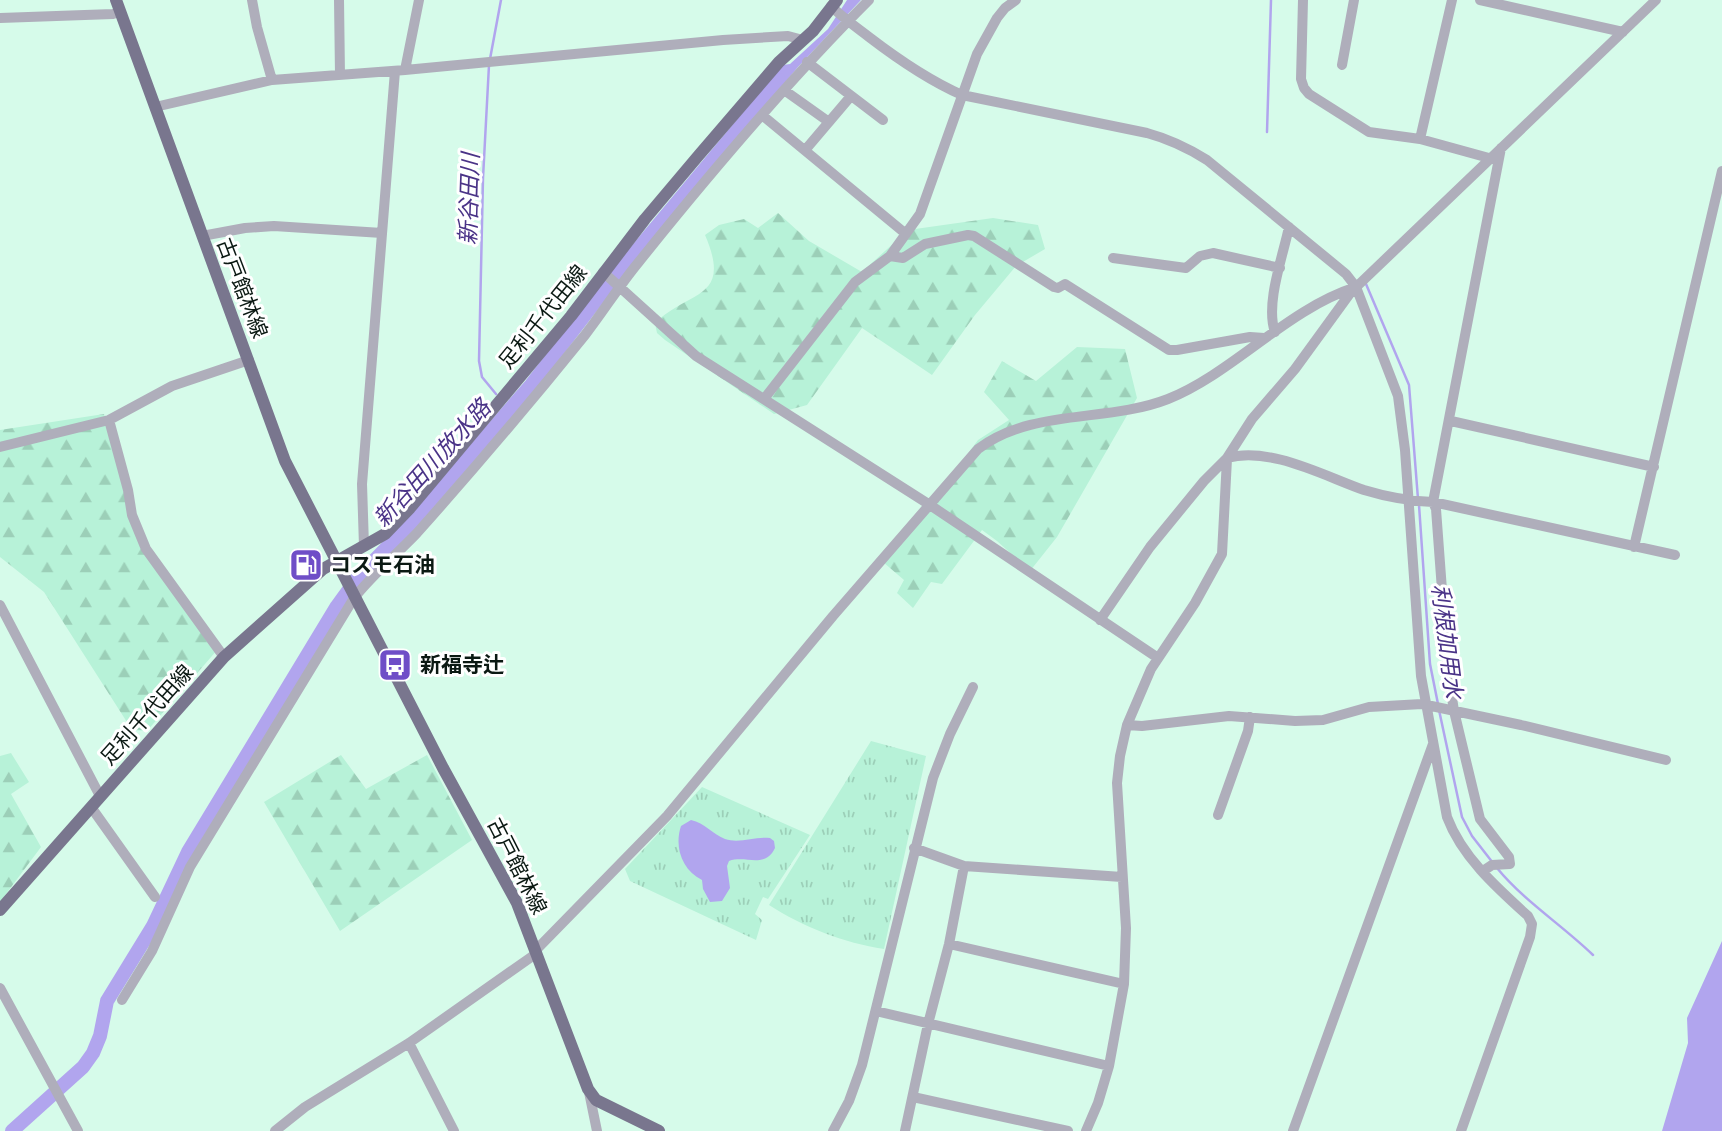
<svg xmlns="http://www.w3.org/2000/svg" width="1722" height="1131" viewBox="0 0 1722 1131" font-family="Jost,'Noto Sans JP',sans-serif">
<defs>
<pattern id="grass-tufts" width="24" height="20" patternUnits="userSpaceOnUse" patternTransform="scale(1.75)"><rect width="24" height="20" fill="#b7f2d8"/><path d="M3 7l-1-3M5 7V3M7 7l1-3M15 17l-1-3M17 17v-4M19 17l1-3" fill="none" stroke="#9ccfb8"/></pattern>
<pattern id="forest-firs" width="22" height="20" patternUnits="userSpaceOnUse" patternTransform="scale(1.75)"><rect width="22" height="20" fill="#b7f2d8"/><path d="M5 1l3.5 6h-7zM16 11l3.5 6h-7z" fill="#9ccfb8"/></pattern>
</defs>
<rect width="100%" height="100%" fill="#d6fbea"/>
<path fill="url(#grass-tufts)" d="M871,741L926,756L884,949C844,943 803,927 769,905Z
M702,787L810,835L768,899L763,897L755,914L762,920L756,940L630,881L625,869Z"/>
<path fill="url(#forest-firs)" d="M778,213L809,241L862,272L908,230L993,218L1038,225L1045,249L1016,266L975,315L932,375L862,328L807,405L774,414L665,340L657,333L655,323C689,290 733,300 705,235L719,225L744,219L758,228Z
M1077,347L1125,349L1137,398L1057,537L1030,571L997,541L982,530L942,584L931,582L913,608L897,593L904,580L883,562L923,515L978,440L1009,420L984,392L1002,361L1036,381Z
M104,414L131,507L151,556L218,649L147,731L132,730L44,592L0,557V430Z
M11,753L29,782L11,794L41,847L0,902V756Z
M341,755L366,789L427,755L472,840L340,931L264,802Z"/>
<path fill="#b1a5ee" d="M847,0H861L798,67L772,98L763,88L783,65L790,64L828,29Z
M691,820C705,823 712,834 725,839C740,844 755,836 770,838L774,841L775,848C765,869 746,855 729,861L727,866L730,888L722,901L710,902L703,889L702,880C682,870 674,847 681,826Z
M1722,941V1131H1662L1688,1043L1687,1018Z"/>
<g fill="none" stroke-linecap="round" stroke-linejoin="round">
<path stroke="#b1a5ee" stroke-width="2.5" d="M490,59L501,0
M489,65L483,178L479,361L482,377L496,394
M1267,132L1271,0
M1366,284L1409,385L1418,499
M1419,505L1430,664L1438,704
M1439,710L1462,817L1472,836L1493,863
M1497,868C1524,901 1562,925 1593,955"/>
<path stroke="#b1a5ee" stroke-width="14" d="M12,1131L83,1067L93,1053L100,1036L107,1001L153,926L188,852L337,606L358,577L412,522L531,385L608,285L779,80"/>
<path stroke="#afaebb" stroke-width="10" d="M252,0L257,27L272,80
M339,0L340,75
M1303,0L1301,79L1304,88L1309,94L1369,132L1420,139L1489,158
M1480,0L1623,32
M831,6C843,18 856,27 869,37C899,60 928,80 962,95L1147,133C1169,139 1188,148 1207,160L1346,274L1356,287L1398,396L1405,450L1421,676L1447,817C1462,857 1497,888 1528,916L1532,924L1530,937L1461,1131
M0,18L113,14L120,12
M807,62L883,120
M1342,65L1354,0
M405,70L419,0
M784,90L829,122
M155,107L272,80L405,70L723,40L788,36L803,40
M762,115L906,234
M1420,139L1452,0
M806,149L851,96
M202,236L245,228L274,226L382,233
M890,256L903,258L925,244L968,235L974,236L1054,287L1058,288L1065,284L1169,350H1177L1250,337L1264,338
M1113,258L1186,268L1200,256L1213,253L1280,268
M603,272L696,356L930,505L1158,658
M1275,332C1265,304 1283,256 1289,227
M764,399L855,282L890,256L920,214L977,54L997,18L1005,8L1016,0
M109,420L128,490L132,515L146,549L224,657
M1451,421L1654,467
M0,447L109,420L172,386L249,360
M1227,458C1270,446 1324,476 1364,490C1387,497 1409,501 1433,502L1675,555
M364,546L362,484L395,71
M1634,547L1722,171
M0,605L100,796
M1100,620L1150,547L1204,481L1227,458L1252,419L1295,369L1351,292L1656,0
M1127,725L1142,726L1229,716L1295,721L1323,720L1369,707L1422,704L1521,725L1666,760
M91,807L155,897
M1218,815L1248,731L1250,717
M914,848L964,866L1122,877
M1483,871L1492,865L1510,864L1509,857L1480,819L1454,711L1448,671L1436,509L1433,502L1501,148
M949,944L1124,984
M536,950L667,816L833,616L978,449C1032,408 1107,423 1168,399C1233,373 1287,309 1356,287
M0,988L78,1131
M122,1000L152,951L190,867L354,598C373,574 396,555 417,533C474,469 531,402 585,335C603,312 619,286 638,263C711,172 787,82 869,0
M876,1011L1109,1066
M409,1043L454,1131
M589,1092L597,1131
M913,1097L1068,1131
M275,1131L305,1107L409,1043L537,953
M833,1131L849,1101L862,1065L933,778L950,734L973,687
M905,1131L928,1024L949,944L964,866
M1086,1131L1098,1103L1109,1066L1124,984L1126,928L1117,783L1120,756L1127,725L1151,669L1195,603L1222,554L1227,459
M1293,1131L1433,744"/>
<path stroke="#79768e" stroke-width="12" d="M116,0L285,461L443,768L517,903L588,1089L596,1100L659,1131
M0,910L224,657L323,569L385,534L410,508L571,316L645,219L699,155L779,62L813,31L837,0"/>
</g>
<defs>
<symbol id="fuel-square" viewBox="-11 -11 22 22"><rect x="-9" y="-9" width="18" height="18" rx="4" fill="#6f4ec7" stroke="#fff"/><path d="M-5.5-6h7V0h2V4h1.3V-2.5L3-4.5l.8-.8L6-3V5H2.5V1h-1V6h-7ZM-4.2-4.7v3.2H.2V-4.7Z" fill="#fff"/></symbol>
<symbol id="bus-square" viewBox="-11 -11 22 22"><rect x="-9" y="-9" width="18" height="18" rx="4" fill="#6f4ec7" stroke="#fff"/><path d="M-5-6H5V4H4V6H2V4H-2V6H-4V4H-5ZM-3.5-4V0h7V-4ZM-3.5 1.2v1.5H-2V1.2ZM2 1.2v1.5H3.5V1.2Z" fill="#fff"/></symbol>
</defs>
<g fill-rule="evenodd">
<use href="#fuel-square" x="287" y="546" width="38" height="38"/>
<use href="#bus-square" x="376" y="646" width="38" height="38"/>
</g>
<g text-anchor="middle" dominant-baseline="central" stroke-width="6" stroke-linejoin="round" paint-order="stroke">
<g font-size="21" fill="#0b1913" stroke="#fff">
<text transform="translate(242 288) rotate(69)">古戸館林線</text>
<text transform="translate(543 317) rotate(-51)">足利千代田線</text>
<text transform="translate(147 715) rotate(-48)">足利千代田線</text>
<text transform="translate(517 866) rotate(63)">古戸館林線</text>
</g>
<g font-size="21" font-weight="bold" fill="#0b1913" stroke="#fff" text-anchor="start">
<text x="330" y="565">コスモ石油</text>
<text x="420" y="665">新福寺辻</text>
</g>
<g font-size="23" font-style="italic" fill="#4a3387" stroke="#fff">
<text transform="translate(469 199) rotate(-88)">新谷田川</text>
<text transform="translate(432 463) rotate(-48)">新谷田川放水路</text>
<text transform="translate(1447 641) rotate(83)">利根加用水</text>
</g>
</g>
</svg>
